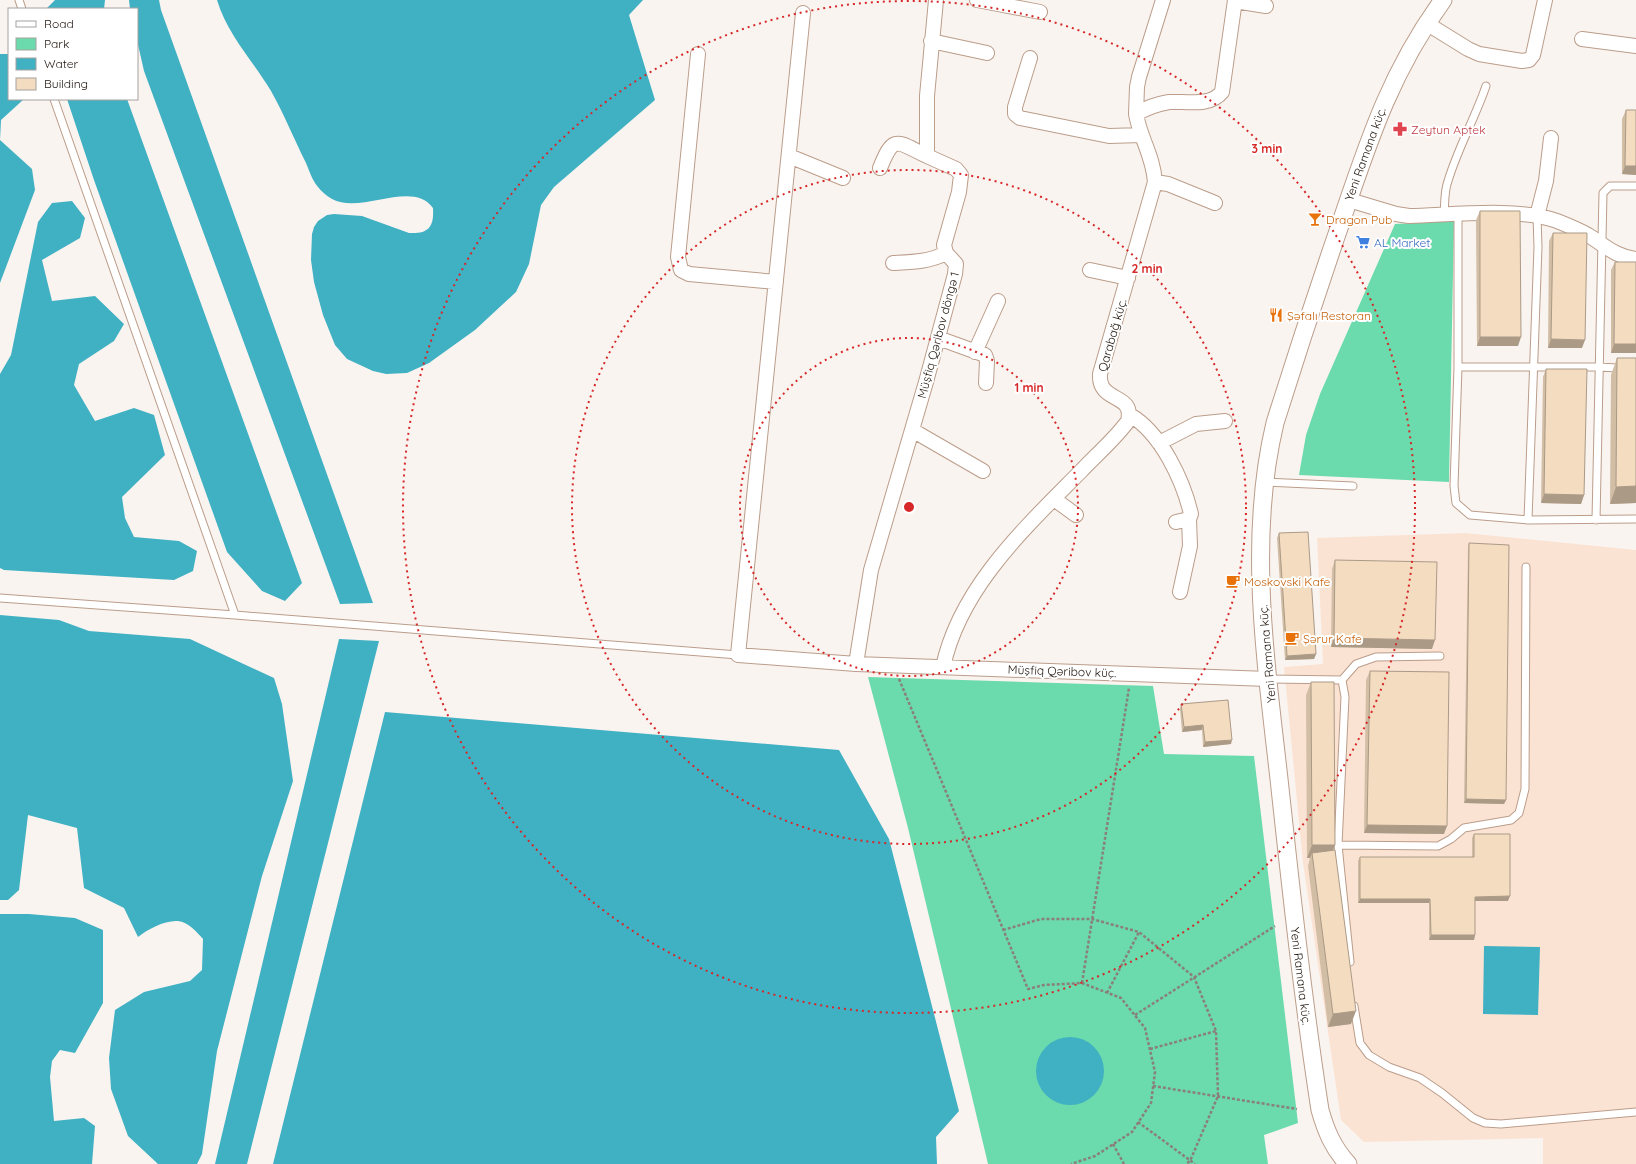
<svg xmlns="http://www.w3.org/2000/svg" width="1636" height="1164" viewBox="0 0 1636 1164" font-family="Quicksand,sans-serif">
<rect width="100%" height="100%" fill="#faf4f0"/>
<path fill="#fbe3d4" d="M1465,533L1636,550V1164H1543V1138L1364,1142L1341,1120L1303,863L1284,667L1323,664L1317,538Z"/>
<path fill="#6bdaad" d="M1454,221L1449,482L1299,475L1306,435L1320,394L1395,224Z
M868,677L1153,686L1164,754L1254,756L1298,1123L1264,1135L1268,1164H988L908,828Z"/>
<path fill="#40b0c3" d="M55,0H105L104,9H46Z
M129,0H159L161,10L373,603L340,604L144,71L137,40V9H130Z
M217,0H643L629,15L655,100L554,187L541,205L529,264L516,292L475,330L429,363L407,373L386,374L373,371L347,359L335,345L323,315L314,282L311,260L312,234L314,227L318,221L327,215L334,214L362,216L409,233C429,234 434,227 433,208C412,179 361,215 332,199C327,196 321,191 318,187C312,180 309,170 306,163C294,139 284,114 271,91C253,61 227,34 217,0Z
M0,54H9V99H24L1,120L0,140L32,169L35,190L0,283Z
M67,99H127L302,583L285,601L262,591L227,552L94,180Z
M72,201L85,218L80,238L42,260L52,301L95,296L124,324L114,341L79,364L74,385L95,421L134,408L154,415L165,455L122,497L125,518L134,537L179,541L197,551L193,571L174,580L4,570L0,568V374L11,355L38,222L52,203Z
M0,615L59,620L89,631L190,639L274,678L282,704L293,781L262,876L217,1051L202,1154L197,1164H158L128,1136L111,1089L109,1058L115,1010L144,992L190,981L202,970L203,939C197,932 188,922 178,921C165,920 148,929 138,937L124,908L84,888L77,828L28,815L19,890L8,900H0Z
M339,639L379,641L247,1164H215Z
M385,712L839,750L889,839L959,1111L936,1137L937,1164H273Z
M0,914H29L75,918L103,930V1003L75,1053L60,1050L52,1061L50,1077L54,1121L84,1118L95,1126L92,1164H0Z
M1484,946L1540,947L1538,1015L1483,1014Z
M1036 1071a34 34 0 1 1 68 0a34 34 0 1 1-68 0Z"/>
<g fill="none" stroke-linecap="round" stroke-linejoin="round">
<defs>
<path id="service" d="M19,0L22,9
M54,99L235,615
M1444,215C1445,204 1444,191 1448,181C1458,148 1475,118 1486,86
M1458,215V367L1454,486L1456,503L1470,515L1528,520L1636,519
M1458,367H1599L1636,369
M1264,482L1353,486
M1528,520L1538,247L1537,216
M1596,520L1603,193L1610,186H1636
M0,598L235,615L738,655
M1268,679L1342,680L1356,664L1376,657L1440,656
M1342,680L1345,697L1338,845L1350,962
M1338,845L1438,846L1451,839L1464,828L1511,820L1519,813L1525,789L1526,567
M1354,1006L1360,1043L1369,1055L1389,1067L1420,1078L1442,1093L1473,1118L1485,1123L1501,1124L1636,1112"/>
<path id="minor" d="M977,0L1040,12
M1235,1L1266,6
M803,13L738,655L856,664L1268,679
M1426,23L1468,49L1479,54L1522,61L1529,60L1533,55L1545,0
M1582,39L1636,46
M931,41L987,53
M698,54L678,257L681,270L689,274L776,282
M1030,58L1015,107V114L1020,118L1109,136L1142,135
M1136,114L1137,87L1139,77L1163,0
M789,156L843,178
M880,168C894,133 897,142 927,156
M1155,182L1168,184L1215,203
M1349,200L1396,214L1409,216C1452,215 1517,207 1557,221C1567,225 1579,230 1588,235C1604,245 1616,257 1636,259
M1537,216L1546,181L1551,138
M893,263C912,262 929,262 946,253
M1090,270L1128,278
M938,338L985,355L987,361L986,383
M975,352L998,301
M1130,415C1161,433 1183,480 1191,514L1189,519L1176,522
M912,430L983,471
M1159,443L1196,424L1225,421
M1054,499L1076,515
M1180,592L1190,546L1189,519
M856,664L871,570L926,382L955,274L956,264L946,253L944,245L959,192L961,175L956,169L927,156V96L936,0
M943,667C960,587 1026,527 1082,470C1097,454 1115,439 1128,421C1135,392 1098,404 1100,374L1155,182C1153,155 1140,138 1136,114C1146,108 1157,104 1169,102C1186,101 1210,107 1222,92L1235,0"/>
<path id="tertiary" d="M1348,1164C1333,1148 1326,1131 1320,1110C1303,1000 1291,890 1279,779C1266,662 1247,540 1275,423C1295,359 1316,295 1338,231C1367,146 1389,74 1443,0"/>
</defs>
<use href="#service" stroke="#bb9d8a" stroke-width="9"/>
<use href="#minor" stroke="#bb9d8a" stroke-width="16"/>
<use href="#tertiary" stroke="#bb9d8a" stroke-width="19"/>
<path stroke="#89807a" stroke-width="2.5" stroke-dasharray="3 2" stroke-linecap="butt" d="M899,679L1028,989L1044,985L1082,983L1121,998L1145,1028L1155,1072L1151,1103L1132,1132L1095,1156L1071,1164
M1003,930L1041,919H1092L1139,932L1194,977L1216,1031L1218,1096L1190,1161L1186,1164
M1082,983L1129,688
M1107,993L1139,932
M1135,1015L1275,926
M1150,1049L1216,1031
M1153,1086L1297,1109
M1138,1122L1195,1164
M1113,1144L1124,1164"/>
<use href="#service" stroke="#fff" stroke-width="7"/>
<use href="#minor" stroke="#fff" stroke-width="14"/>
<use href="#tertiary" stroke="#fff" stroke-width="17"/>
</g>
<path fill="#d2bda5" d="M1626,110L1636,175L1622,174V119Z
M1480,211L1518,346H1477L1476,220Z
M1553,233L1582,348H1548L1549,241Z
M1615,262L1636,353H1611V270Z
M1617,358H1636V503L1610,504L1611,375Z
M1546,369L1584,495L1581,504L1541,503L1543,377Z
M1279,533L1316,654L1314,659L1285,660L1277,538Z
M1469,543L1506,800L1504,804L1464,803L1468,547Z
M1335,560L1432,649L1331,647L1332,569Z
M1370,671L1444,834L1364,833L1366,680Z
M1311,682L1335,845L1333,850L1351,1024L1328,1027L1308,866L1310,858H1307L1306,695Z
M1181,704L1231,744L1203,747L1202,730L1182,732L1180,709Z
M1474,834L1508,901H1475V935L1474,940H1429V903H1358V861L1360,857H1472V838Z"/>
<path fill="#ab9a86" d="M1625,166H1636V175L1622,174Z
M1480,337H1521L1518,346H1477Z
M1551,339L1585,340L1582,348H1548Z
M1614,344H1636V353H1611Z
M1636,486V503L1610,504L1616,487Z
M1544,494L1584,495L1581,504L1541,503Z
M1334,638L1435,640L1432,649L1331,647Z
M1316,654L1314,659L1285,660L1287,656Z
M1203,725L1202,730L1182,732L1184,727Z
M1232,740L1231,744L1203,747L1205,742Z
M1466,799L1506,800L1504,804L1464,803Z
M1367,825L1447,826L1444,834L1364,833Z
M1312,845H1335L1330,858L1312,853L1310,858H1307Z
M1510,896L1508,901H1474L1475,897Z
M1360,899H1430L1429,903H1358Z
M1431,935H1475L1474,940H1429Z
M1356,1011L1351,1024L1328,1027L1333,1014Z"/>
<path fill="#f4dcc0" stroke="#ab9a86" d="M1626,110H1636V166H1625Z
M1480,211H1520L1521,337H1480Z
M1553,233H1587L1585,340L1551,339Z
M1615,262H1636V344H1614Z
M1617,358H1636V486L1616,487Z
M1546,369H1587L1584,495L1544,494Z
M1308,532L1316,654L1287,656L1279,533Z
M1469,543L1509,545L1506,800L1466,799Z
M1335,560L1437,562L1435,640L1334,638Z
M1370,671L1449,672L1447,826L1367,825Z
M1311,682H1334L1335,845H1312Z
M1228,700L1232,740L1205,742L1203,725L1184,727L1181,704Z
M1474,834H1510V896L1475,897V935H1431L1430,899H1360V857H1474Z
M1335,850L1356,1011L1333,1014L1312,853Z"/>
<g fill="none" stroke="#d62828" stroke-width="2" stroke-dasharray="2 4">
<circle cx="909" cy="507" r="169"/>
<circle cx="909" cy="507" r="337"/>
<circle cx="909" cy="507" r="506"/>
</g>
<defs>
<symbol id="pharmacy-bare" viewBox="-9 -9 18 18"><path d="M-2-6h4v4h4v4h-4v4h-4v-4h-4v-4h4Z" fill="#e0444e" stroke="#fff" stroke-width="2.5" paint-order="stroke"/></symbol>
<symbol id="bar-bare" viewBox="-9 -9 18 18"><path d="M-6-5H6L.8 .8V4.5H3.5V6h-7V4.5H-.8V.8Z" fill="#e8710a" stroke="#fff" stroke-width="2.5" paint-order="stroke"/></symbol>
<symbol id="supermarket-bare" viewBox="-9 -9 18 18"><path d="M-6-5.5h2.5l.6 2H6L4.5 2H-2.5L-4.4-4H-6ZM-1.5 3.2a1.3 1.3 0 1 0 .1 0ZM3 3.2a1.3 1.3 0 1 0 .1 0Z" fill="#3f7fe0" stroke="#fff" stroke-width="2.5" paint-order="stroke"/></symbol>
<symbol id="restaurant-bare" viewBox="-9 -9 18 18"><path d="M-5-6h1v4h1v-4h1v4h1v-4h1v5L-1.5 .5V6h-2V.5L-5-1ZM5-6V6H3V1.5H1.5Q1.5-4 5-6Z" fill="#e8710a" stroke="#fff" stroke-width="2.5" paint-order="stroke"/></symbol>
<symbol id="cafe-bare" viewBox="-9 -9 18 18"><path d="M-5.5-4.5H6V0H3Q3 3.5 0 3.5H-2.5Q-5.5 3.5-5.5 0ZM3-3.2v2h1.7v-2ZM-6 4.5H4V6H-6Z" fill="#e8710a" stroke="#fff" stroke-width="2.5" paint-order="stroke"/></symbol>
</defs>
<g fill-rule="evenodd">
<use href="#pharmacy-bare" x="1390" y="119" width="20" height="20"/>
<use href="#bar-bare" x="1305" y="209" width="20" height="20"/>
<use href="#supermarket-bare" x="1353" y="232" width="20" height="20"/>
<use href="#restaurant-bare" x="1266" y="305" width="20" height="20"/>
<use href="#cafe-bare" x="1223" y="571" width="20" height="20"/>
<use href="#cafe-bare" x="1282" y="628" width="20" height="20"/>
</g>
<g text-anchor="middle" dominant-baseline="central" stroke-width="4" stroke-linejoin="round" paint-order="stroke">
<g font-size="12" fill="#be3a42" stroke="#fff" text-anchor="start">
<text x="1411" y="129">Zeytun Aptek</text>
</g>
<g font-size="12" fill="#21160e" stroke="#fff">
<text transform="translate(1365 154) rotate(-70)">Yeni Ramana küç.</text>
<text transform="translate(938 335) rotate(-75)">Müşfiq Qəribov döngə 1</text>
<text transform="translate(1112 335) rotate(-74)">Qarabağ küç.</text>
<text transform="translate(1267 654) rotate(-95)">Yeni Ramana küç.</text>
<text transform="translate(1062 671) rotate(2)">Müşfiq Qəribov küç.</text>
<text transform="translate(1301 976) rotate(83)">Yeni Ramana küç.</text>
</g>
<g font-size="12" fill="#c56008" stroke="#fff" text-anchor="start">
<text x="1326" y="219">Dragon Pub</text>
<text x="1287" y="315">Şəfalı Restoran</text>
<text x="1244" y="581">Moskovski Kafe</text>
<text x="1303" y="638">Şərur Kafe</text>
</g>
<g font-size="12" fill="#366cbe" stroke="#fff" text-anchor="start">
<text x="1374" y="242">AL Market</text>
</g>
</g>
<circle cx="909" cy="507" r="6" fill="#d62828" stroke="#fff" stroke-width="2"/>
<g font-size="12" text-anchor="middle" font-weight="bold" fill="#d62828" stroke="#fff" stroke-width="4" stroke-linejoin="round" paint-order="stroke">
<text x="1267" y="153">3 min</text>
<text x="1147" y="273">2 min</text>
<text x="1029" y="392">1 min</text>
</g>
<rect x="8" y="8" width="130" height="92" fill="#ffffff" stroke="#a6a29f"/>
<rect x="16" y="21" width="20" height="6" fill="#ffffff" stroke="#a6a29f"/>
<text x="44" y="28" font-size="12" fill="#21160e">Road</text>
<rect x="16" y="38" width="20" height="12" fill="#6bdaad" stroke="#a6a29f"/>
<text x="44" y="48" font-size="12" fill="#21160e">Park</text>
<rect x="16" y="58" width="20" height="12" fill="#40b0c3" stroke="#a6a29f"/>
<text x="44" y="68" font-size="12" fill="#21160e">Water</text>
<rect x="16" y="78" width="20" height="12" fill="#f4dcc0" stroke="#a6a29f"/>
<text x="44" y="88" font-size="12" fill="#21160e">Building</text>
</svg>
